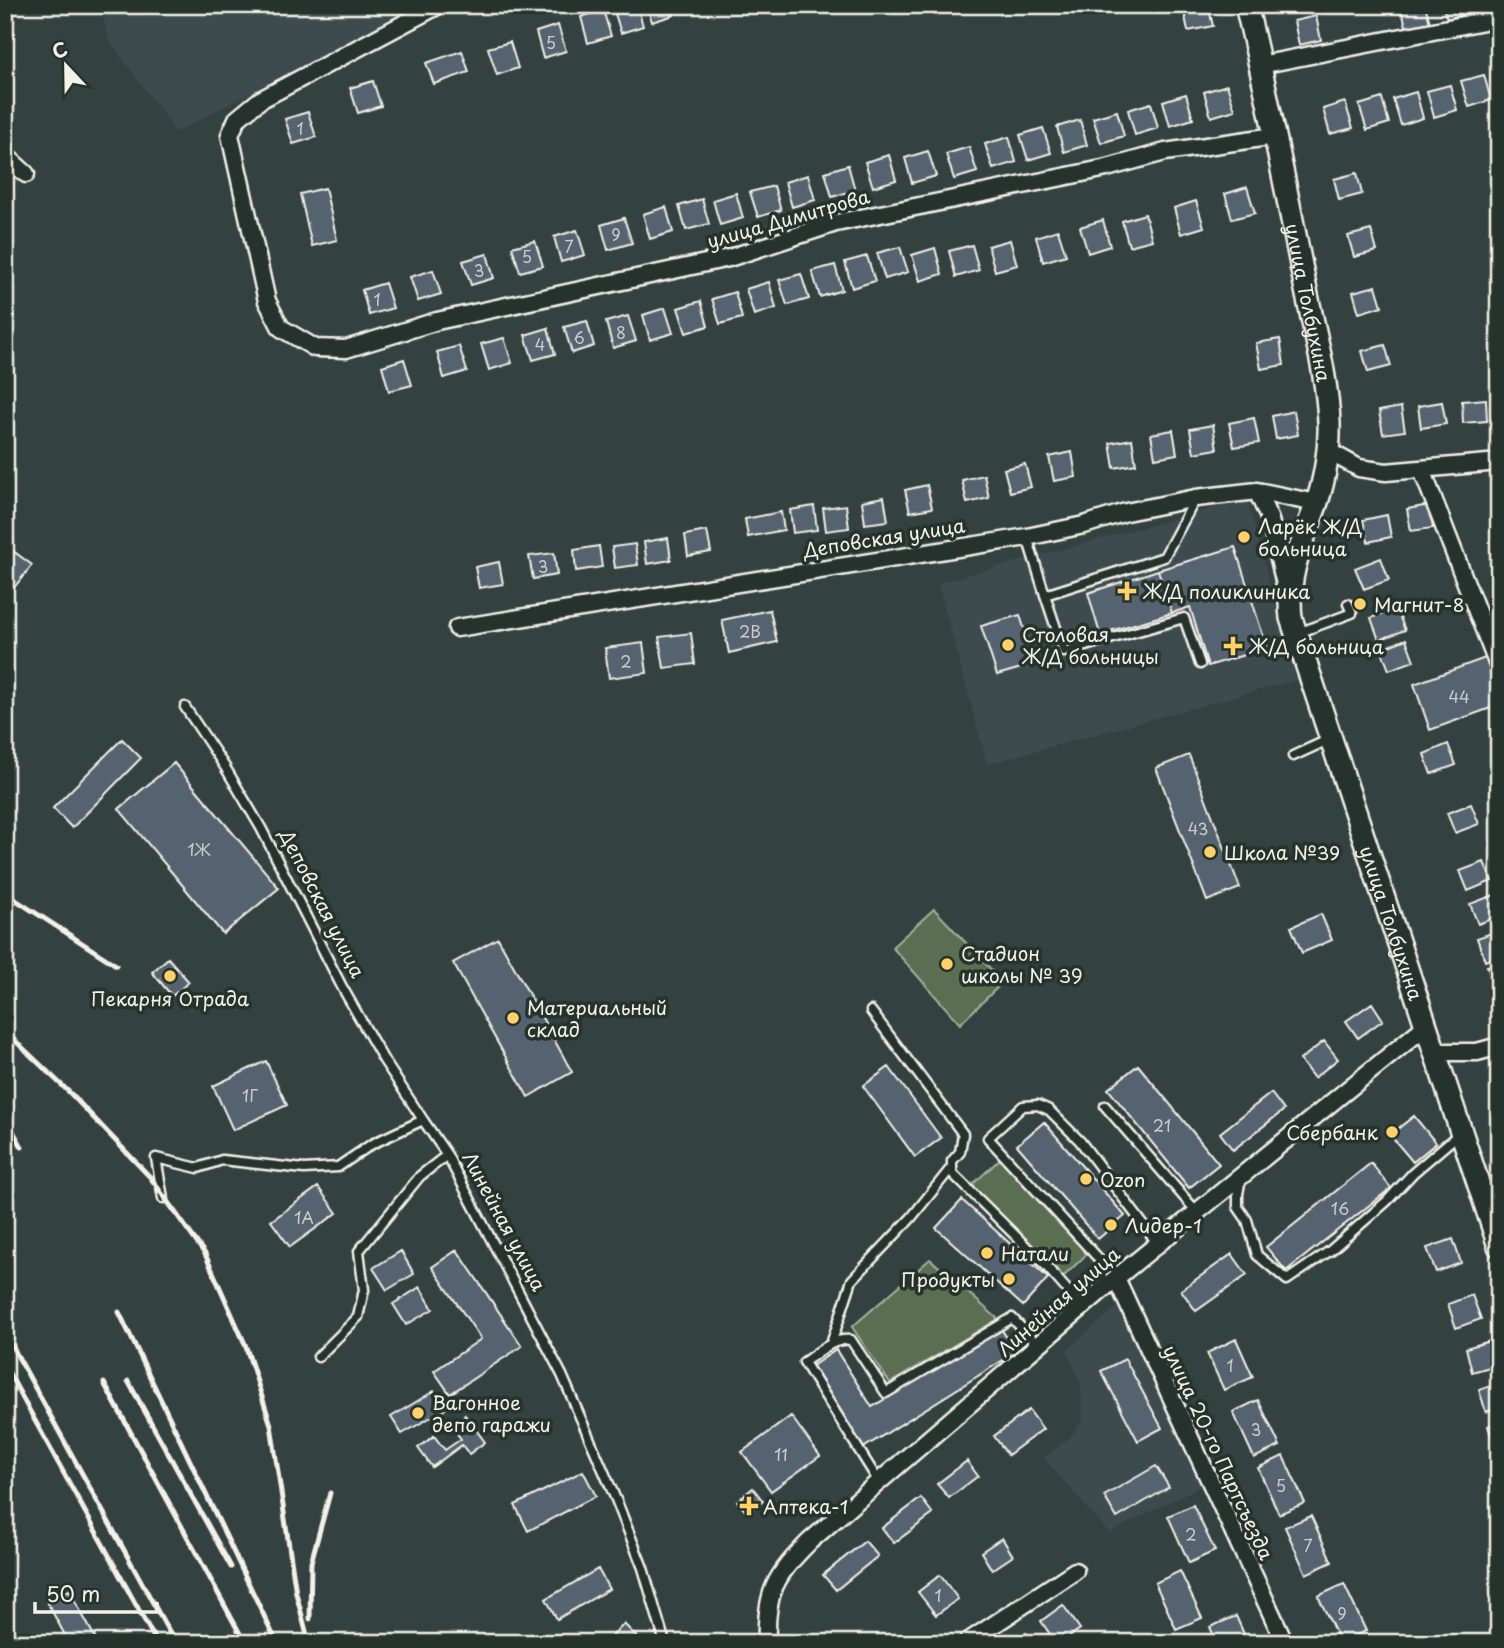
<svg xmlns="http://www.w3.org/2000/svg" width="1504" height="1648" viewBox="0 0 1504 1648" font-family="'Playpen Sans',sans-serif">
<rect width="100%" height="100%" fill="#344141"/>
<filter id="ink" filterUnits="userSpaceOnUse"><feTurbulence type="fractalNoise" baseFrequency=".0143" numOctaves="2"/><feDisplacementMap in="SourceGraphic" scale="14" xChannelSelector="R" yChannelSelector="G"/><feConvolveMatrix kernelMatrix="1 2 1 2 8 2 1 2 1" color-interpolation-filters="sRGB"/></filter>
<g filter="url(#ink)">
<path fill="#3e4b4f" d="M100,5H416L176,132L109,40Z
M1247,499L1296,680L987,764L938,583Z
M1118,1306L1204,1484L1109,1533L1044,1458L1068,1439L1083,1421L1081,1385L1067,1350Z"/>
<path fill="#5a6e51" stroke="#a7b09c" stroke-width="2" d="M934,909L1003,982L960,1024L892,947Z
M1000,1159L1090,1251L1062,1278L972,1185Z
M930,1259L998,1319L890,1383L852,1327Z"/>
<path fill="#54626f" stroke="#f4f1e8" stroke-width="2" d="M620,5H637L643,26L621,33L613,7Z
M647,5H671L674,15L652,22Z
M681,5H706L683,12Z
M1208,5L1213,26L1188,31L1183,6Z
M1400,5H1425L1430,23L1407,29Z
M1442,5H1468L1470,12L1447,19Z
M603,10L611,36L588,43L581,17Z
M1316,16L1321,40L1299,45L1294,21Z
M558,25L566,51L543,58L536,32Z
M510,42L518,68L497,75L488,48Z
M462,51L469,72L434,84L426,63Z
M1484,75L1491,100L1469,107L1461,81Z
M373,81L381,106L358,113L350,88Z
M1227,85L1235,110L1211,117L1204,92Z
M1450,85L1457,110L1434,117L1427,91Z
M1416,92L1423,118L1401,125L1393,99Z
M1186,94L1193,119L1170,126L1163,101Z
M1382,98L1389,123L1367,130L1359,105Z
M1345,102L1353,128L1330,134L1323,109Z
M1151,103L1158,128L1135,135L1128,110Z
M1117,111L1124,136L1101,143L1093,118Z
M308,112L316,137L293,144L285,119Z
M1080,120L1087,145L1064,152L1057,127Z
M1043,128L1051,153L1028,160L1020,135Z
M1009,137L1016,162L993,169L985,144Z
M969,147L977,172L954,179L946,154Z
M928,151L936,176L912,183L905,158Z
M889,155L896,180L873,187L865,162Z
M848,165L855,190L832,197L825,172Z
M1357,173L1362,194L1339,200L1334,179Z
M808,175L815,200L792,207L785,182Z
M774,186L781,210L758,217L750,192Z
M1247,187L1255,213L1232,219L1225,194Z
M325,188L337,240L312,246L300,194Z
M736,193L743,218L720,225L713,200Z
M702,199L709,224L686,230L679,206Z
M1196,201L1204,227L1181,234L1174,208Z
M666,207L673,232L650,239L643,214Z
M1145,214L1152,240L1129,246L1122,221Z
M624,218L632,243L608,250L601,225Z
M1103,220L1110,246L1088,253L1080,227Z
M577,230L585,255L561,262L554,237Z
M1058,230L1066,255L1043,262L1036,237Z
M1371,230L1377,251L1354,257L1348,236Z
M1010,240L1017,265L995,271L988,246Z
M535,241L543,266L520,272L512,247Z
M972,245L979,270L956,277L949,251Z
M900,247L908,272L885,279L877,253Z
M935,248L942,274L920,281L912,255Z
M487,254L494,278L471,285L463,261Z
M867,256L875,281L852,288L845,262Z
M835,265L842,290L820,297L812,271Z
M433,270L441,294L418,301L410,277Z
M801,274L809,299L787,305L779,280Z
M769,282L776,308L754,315L746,289Z
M385,283L393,308L369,315L362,290Z
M1376,286L1382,306L1359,313L1353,292Z
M735,292L742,318L720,324L712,299Z
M701,301L708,326L686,333L678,308Z
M665,308L673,333L650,340L643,315Z
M628,316L636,341L613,348L606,322Z
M587,321L594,346L572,353L564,327Z
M548,328L555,354L533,360L525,335Z
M504,338L512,363L489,370L481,344Z
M1280,339L1284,365L1261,369L1256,343Z
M1385,345L1391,366L1368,372L1362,351Z
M459,346L467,371L444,378L437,352Z
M404,359L412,385L389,391L382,366Z
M1486,399L1487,421L1463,423L1462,401Z
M1442,402L1446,424L1421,428L1418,406Z
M1401,407L1405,431L1383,434L1379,411Z
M1294,411L1298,435L1276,439L1272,416Z
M1254,418L1259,443L1234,447L1229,423Z
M1213,425L1217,449L1194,453L1190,429Z
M1173,430L1177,454L1155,458L1151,434Z
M1132,439L1136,464L1114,468L1110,443Z
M1072,452L1076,477L1054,481L1049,457Z
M1025,464L1031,487L1010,492L1004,469Z
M984,475L989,498L967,503L962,480Z
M927,485L932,508L910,512L905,490Z
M1499,496V518H1498L1494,497Z
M884,497L888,521L865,524L862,501Z
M846,505L849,528L826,531L823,508Z
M1430,505L1433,528L1411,531L1407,509Z
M814,506L817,530L793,533L790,510Z
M781,512L784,530L748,537L745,519Z
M1387,515L1391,537L1368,542L1363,520Z
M707,531L711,552L688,556L685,535Z
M668,538L671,560L647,564L644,542Z
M635,544L638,565L615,568L612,547Z
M5,545L32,565L5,599Z
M599,546L602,567L576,571L574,550Z
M1235,547L1267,648L1208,666L1190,607L1172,613L1158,570Z
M554,553L557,575L533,579L529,556Z
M1381,558L1389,580L1364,589L1355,568Z
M499,562L503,584L479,588L475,567Z
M1158,570L1172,613L1100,634L1088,593Z
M1396,608L1405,630L1379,640L1371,618Z
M770,610L777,642L729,653L722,620Z
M1020,615L1035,664L997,675L981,626Z
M691,633L695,664L664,668L659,637Z
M1406,639L1414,661L1389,670L1381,649Z
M643,643L647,673L609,678L605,648Z
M1488,657L1499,688V705L1430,730L1414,684Z
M122,739L141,758L72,828L53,808Z
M1448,744L1456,765L1431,774L1424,754Z
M1189,755L1240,888L1207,901L1156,768Z
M174,763L279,888L223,934L119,809Z
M1471,804L1479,824L1455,833L1447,813Z
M1484,862L1492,881L1468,891L1460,871Z
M1494,895L1499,907V916L1478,924L1470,904Z
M1321,914L1332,940L1302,953L1291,927Z
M1497,931L1499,956L1485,961L1477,938Z
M498,938L572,1072L528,1097L453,963Z
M168,958L189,982L172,996L152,972Z
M1499,962V985L1495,987L1487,966Z
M1372,1003L1383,1020L1358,1038L1346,1021Z
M1324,1041L1338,1059L1314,1078L1300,1060Z
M266,1061L287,1105L233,1130L213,1086Z
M1138,1065L1219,1164L1189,1188L1108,1089Z
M889,1067L941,1138L915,1157L863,1086Z
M1271,1093L1284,1110L1233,1150L1220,1133Z
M1414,1116L1436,1143L1413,1162L1390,1135Z
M1044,1122L1125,1216L1098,1239L1017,1145Z
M1371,1163L1391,1188L1286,1271L1266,1247Z
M318,1187L337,1213L290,1247L271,1221Z
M962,1200L1048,1278L1023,1306L936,1228Z
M1453,1239L1461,1263L1436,1272L1427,1248Z
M457,1250L522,1346L450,1394L434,1371L481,1339L432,1267Z
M401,1251L414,1274L387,1290L373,1268Z
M1232,1254L1247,1275L1196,1311L1181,1290Z
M420,1287L433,1309L406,1325L393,1304Z
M1472,1295L1481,1319L1456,1328L1448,1304Z
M1000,1327L1016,1352L863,1448L812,1366L836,1350L872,1407Z
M1236,1339L1253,1377L1224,1390L1207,1353Z
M1490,1341L1497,1365L1472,1372L1466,1348Z
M1125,1359L1162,1428L1138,1441L1101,1371Z
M1499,1383V1407L1486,1412L1479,1390Z
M434,1391L445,1409L402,1434L391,1417Z
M1258,1400L1280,1446L1254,1458L1233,1412Z
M1029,1410L1043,1429L1008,1455L994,1436Z
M465,1415L485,1442L469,1454L462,1445L432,1467L418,1448L434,1436L445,1450L461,1439L451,1426Z
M791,1416L820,1456L771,1491L742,1452Z
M1499,1422V1446L1495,1447L1488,1426Z
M1283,1456L1305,1503L1279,1514L1258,1468Z
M967,1461L978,1476L949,1498L937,1484Z
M1156,1466L1169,1487L1117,1518L1104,1496Z
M583,1471L596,1496L528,1531L515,1505Z
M753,1488L763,1501L747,1513L737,1501Z
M921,1498L933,1514L894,1543L882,1528Z
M1193,1505L1215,1551L1189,1563L1168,1516Z
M1311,1516L1332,1562L1306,1574L1285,1527Z
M1002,1538L1013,1556L992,1570L981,1552Z
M865,1541L878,1556L836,1590L823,1575Z
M598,1569L609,1589L557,1619L546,1599Z
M1180,1571L1202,1618L1176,1629L1155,1583Z
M940,1575L958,1599L936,1615L918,1592Z
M1344,1584L1366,1631L1340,1642L1318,1596Z
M69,1590L98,1643H61L67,1639L47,1602Z
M1063,1605L1080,1629L1061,1643H1056L1041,1621Z
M1236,1616L1248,1643H1217L1210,1627Z
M624,1624L641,1641L605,1643Z
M1026,1633L1033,1643H1013Z"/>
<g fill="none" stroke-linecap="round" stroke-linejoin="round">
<defs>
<path id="lane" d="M1027,537L1045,595L1164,557L1196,498
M1045,595L1064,652L1184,618L1200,664
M1298,633L1352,613L1348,604
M185,707L225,767L261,828L342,987L383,1059L423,1120
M1293,756L1330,739
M871,1011L963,1134L960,1152L952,1161V1173L1046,1266L1082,1307
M1105,1106L1196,1211
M1241,1178L1238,1194V1207L1247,1220L1257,1255L1287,1280L1331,1250L1387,1201L1413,1173L1460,1133
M163,1198L156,1158L198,1168L222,1160L304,1169L338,1167L372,1144L423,1120L447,1155L562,1375L617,1502L643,1568L665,1643
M1103,1288L1100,1260L988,1138L1023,1106L1038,1105L1049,1110L1080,1141L1158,1244
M831,1344L852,1280L911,1218L951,1168
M318,1357L358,1317L364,1290L359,1251L420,1176L447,1155
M879,1482L804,1362C818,1353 834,1337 851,1340L886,1393L1012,1318L1038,1345"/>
<path id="street" d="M439,5L260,100L237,119L230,135L267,301L281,328L315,348L346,349L437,321L729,258L836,223L1107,168L1165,152L1275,136
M1260,65L1499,18
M5,155L26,174
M1328,451L1359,468L1386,472L1499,462
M1422,470L1499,668
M1257,491L1270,520L1287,593
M457,628L1027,537L1084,525L1126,512L1196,498L1257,491L1316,503
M1436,1052H1477L1499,1046
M1116,1278L1285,1643
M767,1643C765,1592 775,1576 810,1541L1116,1278L1427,1025
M966,1643L1075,1571"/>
<g id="secondary">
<path id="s1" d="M1246,5C1268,95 1285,185 1303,275C1312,323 1327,373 1329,422C1330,448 1325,480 1316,505C1302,543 1286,576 1291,618L1499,1246"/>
</g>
</defs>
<use href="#lane" stroke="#f4f1e8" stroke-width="13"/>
<use href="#street" stroke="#f4f1e8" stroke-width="21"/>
<use href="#secondary" stroke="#f4f1e8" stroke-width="26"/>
<use href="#lane" stroke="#26332d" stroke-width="8"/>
<use href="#street" stroke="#26332d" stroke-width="16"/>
<use href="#secondary" stroke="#26332d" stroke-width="21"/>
<path stroke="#f4f1e8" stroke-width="5" d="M5,893L116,965
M5,1031L70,1093L150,1177L205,1254L245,1344L271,1425L296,1593L309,1643
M5,1117L22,1147
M119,1312L277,1643
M5,1333L175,1643
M5,1366L157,1643
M128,1381L231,1567
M104,1383L245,1643
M310,1619L311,1562L330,1493"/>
</g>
</g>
<g fill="#ffd166" stroke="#26332d" stroke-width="2.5">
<circle cx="1244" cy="537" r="7"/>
<path d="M1123.5 580.5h7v7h7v7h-7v7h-7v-7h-7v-7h7z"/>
<circle cx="1360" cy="604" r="7"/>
<circle cx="1008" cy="645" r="7"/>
<path d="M1229.5 635.5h7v7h7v7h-7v7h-7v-7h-7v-7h7z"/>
<circle cx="1210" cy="852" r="7"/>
<circle cx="947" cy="964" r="7"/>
<circle cx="170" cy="976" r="7"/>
<circle cx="513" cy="1018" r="7"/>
<circle cx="1392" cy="1132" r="7"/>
<circle cx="1086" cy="1179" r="7"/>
<circle cx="1111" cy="1225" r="7"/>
<circle cx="987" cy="1253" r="7"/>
<circle cx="1009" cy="1279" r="7"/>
<circle cx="418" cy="1413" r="7"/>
<path d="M745.5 1495.5h7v7h7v7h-7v7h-7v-7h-7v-7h7z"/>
</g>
<g text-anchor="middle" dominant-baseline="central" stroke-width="7" stroke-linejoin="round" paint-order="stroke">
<g font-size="16" fill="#cccdca">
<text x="551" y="42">5</text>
<text x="300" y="128">1</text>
<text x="616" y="234">9</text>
<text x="569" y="246">7</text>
<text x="527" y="256">5</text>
<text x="479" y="270">3</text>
<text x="377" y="299">1</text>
<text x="621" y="332">8</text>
<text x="579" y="337">6</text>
<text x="540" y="344">4</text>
<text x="543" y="566">3</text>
<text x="750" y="631">2В</text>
<text x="626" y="661">2</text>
<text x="1459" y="696">44</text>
<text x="1198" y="828">43</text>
<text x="199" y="849">1Ж</text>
<text x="250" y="1095">1Г</text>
<text x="1162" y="1125">21</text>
<text x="1340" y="1208">16</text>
<text x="304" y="1217">1А</text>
<text x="1230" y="1365">1</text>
<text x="1256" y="1429">3</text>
<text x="781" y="1454">11</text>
<text x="1281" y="1485">5</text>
<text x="1191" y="1534">2</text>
<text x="1308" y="1545">7</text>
<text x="938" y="1595">1</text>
<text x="1342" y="1613">9</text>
</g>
<g font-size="19" fill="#f4f1e8" stroke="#26332d">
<text transform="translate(788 218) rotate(-16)">улица Димитрова</text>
<text stroke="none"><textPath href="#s1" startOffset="304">улица Толбухина</textPath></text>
<text transform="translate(884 537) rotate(-9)">Деповская улица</text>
<text transform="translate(323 903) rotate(63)">Деповская улица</text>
<text stroke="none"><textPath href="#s1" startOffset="948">улица Толбухина</textPath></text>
<text transform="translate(505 1221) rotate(62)">Линейная улица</text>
<text transform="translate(1058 1301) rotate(-41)">Линейная улица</text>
<text transform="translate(1219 1452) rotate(65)">улица 20-го Партсъезда</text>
</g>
<g font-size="19" fill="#f4f1e8" stroke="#26332d" text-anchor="start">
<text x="1258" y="526">Ларёк Ж/Д<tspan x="1258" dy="22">больница</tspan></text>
<text x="1143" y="591">Ж/Д поликлиника</text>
<text x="1374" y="604">Магнит-8</text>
<text x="1022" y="634">Столовая<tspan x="1022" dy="22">Ж/Д больницы</tspan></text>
<text x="1249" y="646">Ж/Д больница</text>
<text x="1224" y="852">Школа №39</text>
<text x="961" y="953">Стадион<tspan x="961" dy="22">школы № 39</tspan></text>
<text x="170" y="998" text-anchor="middle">Пекарня Отрада</text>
<text x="527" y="1007">Материальный<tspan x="527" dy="22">склад</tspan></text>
<text x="1378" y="1132" text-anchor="end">Сбербанк</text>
<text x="1100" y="1179">Ozon</text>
<text x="1125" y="1225">Лидер-1</text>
<text x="1001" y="1253">Натали</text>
<text x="995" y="1279" text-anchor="end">Продукты</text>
<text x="432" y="1402">Вагонное<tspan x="432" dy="22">депо гаражи</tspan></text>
<text x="763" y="1506">Аптека-1</text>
</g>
</g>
<rect width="1504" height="1648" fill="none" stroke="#26332d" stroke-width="28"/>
<rect x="14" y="14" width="1476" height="1620" fill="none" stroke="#f4f1e8" stroke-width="2.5" filter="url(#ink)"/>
<g transform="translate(66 66) rotate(338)" stroke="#26332d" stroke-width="5" paint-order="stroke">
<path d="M0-5L12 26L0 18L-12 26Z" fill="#f4f1e8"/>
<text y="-10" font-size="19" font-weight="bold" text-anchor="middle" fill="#f4f1e8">С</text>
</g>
<path d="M35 1602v10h122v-10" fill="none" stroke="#f4f1e8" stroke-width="3.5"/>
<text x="46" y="1602" font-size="21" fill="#f4f1e8" stroke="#26332d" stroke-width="5" paint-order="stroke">50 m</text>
</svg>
